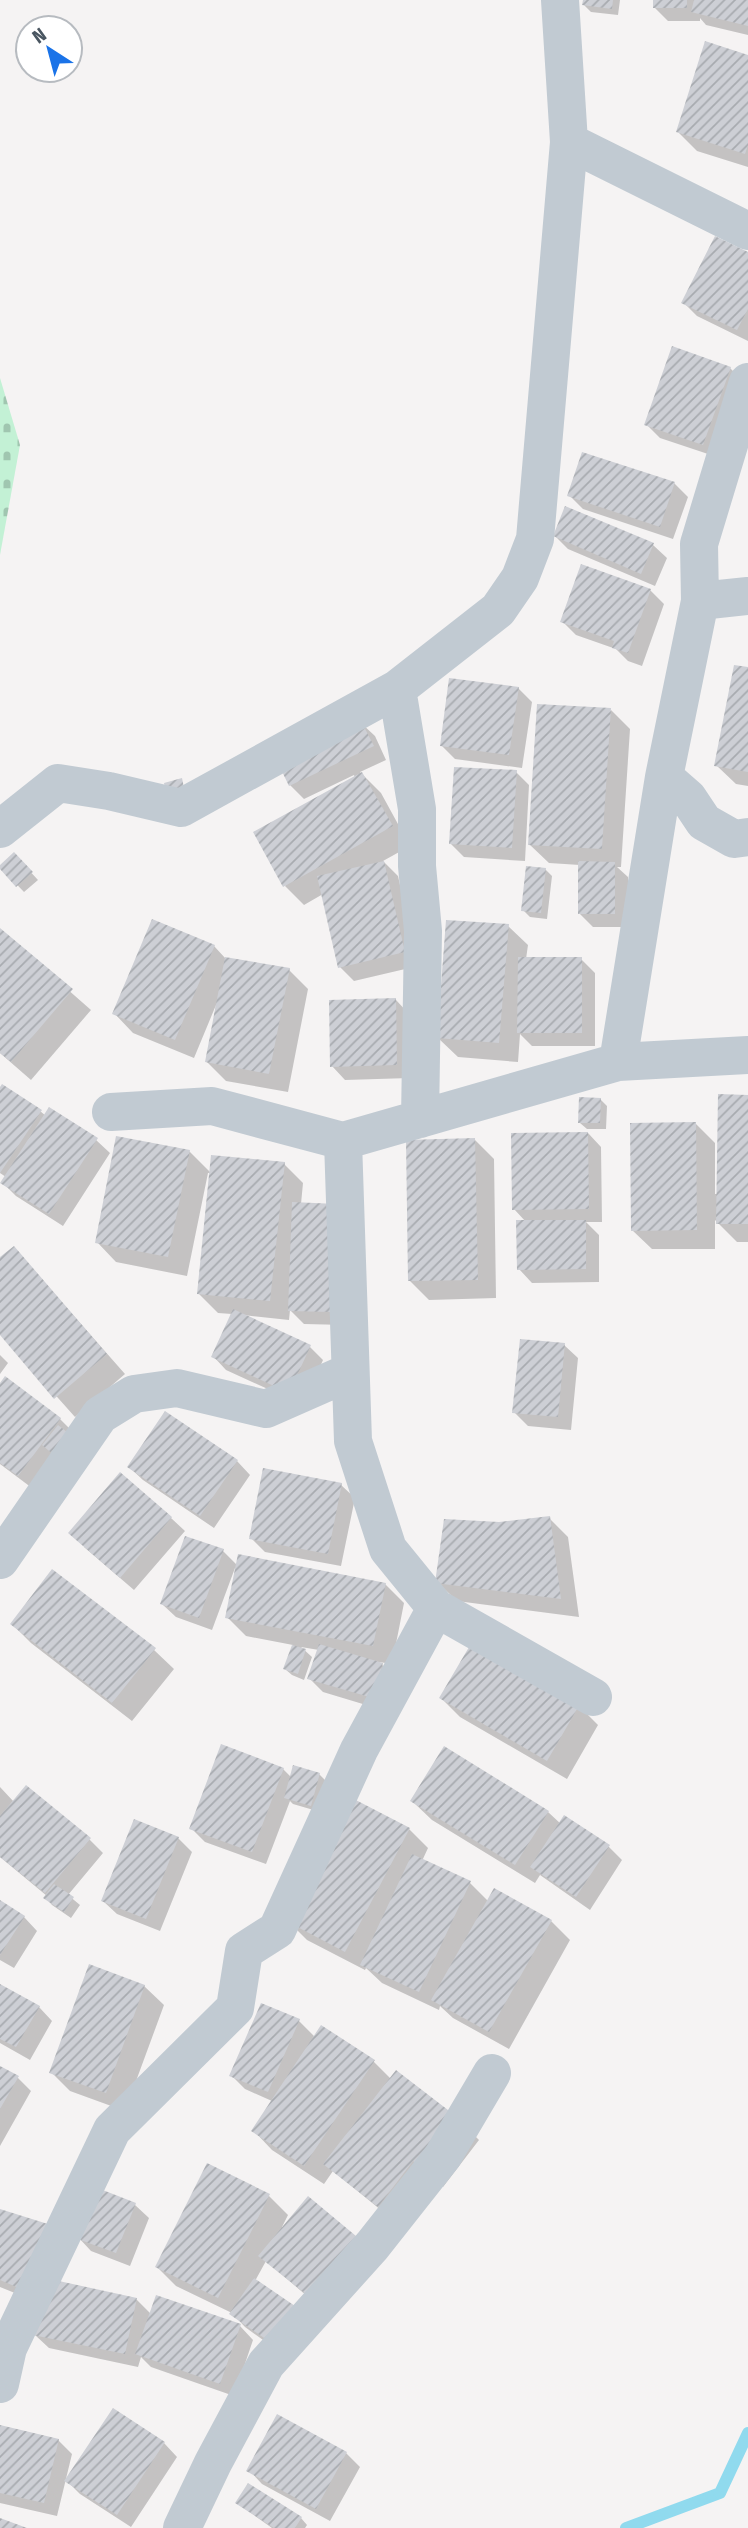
<svg xmlns="http://www.w3.org/2000/svg" width="748" height="2528" viewBox="0 0 748 2528" font-family="'Fira Sans Condensed',sans-serif">
<defs>
<pattern id="cemetery-stones" width="16" height="16" patternUnits="userSpaceOnUse" patternTransform="scale(1.75)"><rect width="16" height="16" fill="#c3f1d5"/><path d="M2 7V4a2 2 0 0 1 4 0v3zM10 15v-3a2 2 0 0 1 4 0v3z" fill="#a0c6b0"/></pattern>
<pattern id="building-hatch" width="6" height="6" patternUnits="userSpaceOnUse" patternTransform="scale(1.75)"><rect width="6" height="6" fill="#cdcfd5"/><path d="M-1 1l2-2M0 6l6-6M5 7l2-2" fill="none" stroke="#a8abb0"/></pattern>
</defs>
<rect width="100%" height="100%" fill="#f5f3f3"/>
<path fill="url(#cemetery-stones)" d="M0,378L20,445L0,555Z"/>
<path fill="#0003" d="M585,0H620L618,15L591,12L584,5Z
M655,0H748V35L706,25L700,18V21H668L655,8Z
M748,57V167L697,151L678,132Z
M748,254V341L697,316L683,302Z
M730,368L744,382L717,457L660,438L646,424Z
M674,483L688,497L673,539L583,509L569,495Z
M566,508L653,545L667,558L655,586L568,549L555,536Z
M650,590L664,604L642,666L628,661L616,649L576,635L562,621Z
M748,669V786L736,784L716,765Z
M518,688L532,702L522,768L455,759L442,746Z
M611,710L630,729L621,867H617L628,877V927H593L579,913L580,865L549,863L529,844Z
M361,723L375,736L386,760L360,772L381,793L410,846L383,861L398,876L418,966L354,981L340,967L323,894L304,905L285,886L355,778L354,775L304,799L290,785Z
M516,772L529,785L525,861L464,857L451,844Z
M14,854L38,880L24,892L0,867Z
M545,869L552,876L547,919L530,917L523,910Z
M508,926L528,945L526,959H581L595,973V1046H532L520,1034L518,1062L458,1057L438,1038Z
M0,930L91,1010L31,1080L0,1053Z
M214,946L226,959L289,970L308,989L288,1092L226,1081L207,1062L216,1005L194,1058L133,1033L114,1013Z
M396,1000L409,1014L410,1078L345,1080L332,1066Z
M0,1091L40,1111L46,1116L96,1140L110,1153L63,1226L16,1196L3,1183L6,1177L0,1173Z
M748,1096V1242H737L715,1220V1249H652L632,1230L696,1124L715,1143V1194H718Z
M600,1099L607,1106L606,1129H587L580,1123Z
M588,1133L601,1147L602,1222H586L599,1235V1282L532,1283L519,1269L526,1222L514,1209Z
M475,1140L494,1159L496,1298L429,1300L410,1281Z
M189,1151L211,1173L284,1164L303,1183L301,1204L346,1325L304,1324L290,1310L289,1320L243,1315L310,1347L323,1360L303,1405L226,1370L213,1356L232,1314L218,1313L199,1294L210,1173H208L187,1276L116,1262L97,1242Z
M14,1248L125,1374L75,1417L0,1333V1259Z
M564,1345L578,1358L571,1430L528,1426L514,1412Z
M0,1355L8,1363L0,1374Z
M5,1379L60,1419L74,1433L32,1488L0,1464V1386Z
M237,1461L250,1475L214,1528L143,1480L129,1467Z
M341,1485L355,1498L341,1566L265,1552L251,1538Z
M171,1518L185,1531L134,1590L84,1547Z
M549,1518L568,1537L579,1617L457,1601L437,1582L499,1523Z
M223,1551L238,1566L385,1584L404,1603L392,1664L379,1662L396,1678L386,1711L323,1692L309,1678L319,1650L301,1647L312,1657L304,1680L292,1675L285,1669L293,1645L246,1636L227,1617L237,1569L235,1568L212,1630L176,1617L162,1604Z
M12,1624L154,1650L174,1669L132,1721L31,1643Z
M441,1698L579,1706L598,1725L567,1779L460,1717Z
M283,1769L292,1778L319,1774L326,1781L317,1811L293,1804L290,1801L266,1864L205,1842L191,1828Z
M0,1787L14,1802L89,1839L103,1853L68,1895L80,1905L71,1918L52,1905L46,1898L47,1896L0,1857Z
M412,1801L548,1812L561,1824L609,1847L622,1860L590,1910L540,1875L535,1883L432,1820Z
M409,1829L428,1848L422,1861L470,1883L488,1901L551,1921L570,1940L509,2049L453,2018L440,2006L439,2010L382,1983L366,1968L365,1970L307,1940L288,1921Z
M178,1838L192,1852L160,1931L117,1914L103,1901Z
M0,1903L24,1917L37,1931L14,1968L0,1960Z
M0,1986L39,2007L52,2021L30,2060L0,2043Z
M144,1986L164,2005L125,2111L70,2091L51,2072Z
M299,2021L315,2037L374,2062L391,2079L460,2121L479,2140L443,2187L433,2179L398,2224L333,2171L324,2184L272,2150L253,2130L272,2101L245,2089L231,2075Z
M0,2068L18,2078L31,2091L0,2146Z
M207,2165L269,2196L288,2215L282,2227L321,2308L266,2261L255,2281L284,2355L245,2327L232,2313L176,2286L157,2267Z
M135,2205L149,2218L130,2266L91,2251L78,2237Z
M0,2211L48,2281L137,2300L151,2314L240,2326L253,2340L234,2396L151,2367L141,2357L138,2367L49,2348L35,2335L42,2304L0,2287Z
M0,2427L58,2440L72,2454L57,2516L0,2503Z
M164,2443L177,2457L131,2527L80,2494L67,2481Z
M346,2453L360,2467L330,2521L262,2484L249,2470Z
M237,2503L301,2518L307,2525L305,2528H272Z"/>
<g fill="none" stroke-linecap="round" stroke-linejoin="round">
<path stroke="#90daee" stroke-width="12" d="M626,2528L720,2493L748,2433"/>
</g>
<path fill="url(#building-hatch)" d="M583,0H613L612,9L582,5Z
M653,0H687V8H653Z
M694,0H748V26L691,12Z
M705,41L748,55V145L745,154L676,132Z
M715,236L748,252V309L737,330L681,303Z
M672,346L731,367L703,445L644,425Z
M582,452L675,482L660,527L567,496Z
M565,506L654,543L641,574L553,536Z
M581,564L651,589L628,653L612,648L614,641L560,622Z
M734,665L748,667V772L714,766Z
M449,678L519,687L509,755L440,746Z
M537,704L611,708L602,849L528,845Z
M361,721L374,746L289,786L277,761Z
M454,767L517,770L512,848L449,844Z
M362,772L393,826L283,887L253,832Z
M182,778L184,788L166,793L164,783Z
M14,852L33,872L16,887L0,869V865Z
M384,861L405,952L338,968L317,876Z
M578,861L615,862V914H578Z
M526,866L546,868L541,913L521,911Z
M152,919L215,945L175,1040L112,1014Z
M446,920L509,924L499,1043L437,1038Z
M0,928L73,989L11,1062L0,1053Z
M225,957L290,968L269,1074L205,1062Z
M518,957H582V1033H517Z
M396,998L397,1065L330,1067L329,1000Z
M2,1084L42,1110L0,1173V1087Z
M718,1094L748,1095V1224H716Z
M579,1097L601,1098L600,1123H578Z
M49,1107L98,1138L49,1214L0,1183Z
M696,1122L697,1230L631,1231L630,1123Z
M588,1132L589,1209L512,1210L511,1133Z
M116,1136L190,1150L168,1257L95,1243Z
M475,1138L478,1280L408,1281L406,1140Z
M211,1155L285,1162L270,1301L197,1294Z
M292,1202L337,1204L333,1312L288,1311Z
M516,1220H586V1269L517,1270Z
M14,1246L107,1354L54,1399L0,1335V1257Z
M233,1309L311,1345L289,1393L211,1357Z
M520,1339L565,1343L558,1417L512,1413Z
M5,1376L61,1418L18,1476L0,1463V1383Z
M165,1411L238,1460L200,1516L127,1467Z
M58,1425L77,1440L60,1460L42,1445Z
M263,1468L342,1483L328,1554L249,1539Z
M120,1472L172,1517L120,1578L68,1533Z
M550,1516L561,1599L435,1583L444,1519L499,1522Z
M185,1536L224,1549L199,1618L160,1604Z
M238,1554L386,1583L373,1646L225,1618Z
M52,1569L156,1648L112,1703L10,1624Z
M472,1642L580,1704L547,1761L439,1698Z
M319,1644L383,1663L373,1698L307,1679Z
M292,1645L306,1649L298,1674L283,1669Z
M221,1744L284,1768L252,1852L189,1829Z
M444,1746L549,1811L515,1865L410,1801Z
M293,1765L320,1773L311,1806L284,1798Z
M26,1785L91,1838L45,1893L0,1857V1816Z
M350,1797L410,1828L345,1952L286,1921Z
M564,1815L610,1845L576,1897L530,1867Z
M134,1819L179,1837L146,1919L101,1901Z
M412,1854L471,1881L419,1992L360,1965Z
M54,1884L74,1897L64,1912L43,1898Z
M494,1888L552,1920L489,2032L431,2000Z
M0,1900L25,1916L0,1955Z
M89,1964L145,1985L106,2093L49,2073Z
M0,1984L40,2006L16,2047L0,2039Z
M261,2003L300,2019L268,2092L229,2076Z
M321,2025L375,2060L304,2166L251,2131Z
M0,2066L19,2076L0,2109Z
M396,2070L461,2120L423,2169L413,2161L378,2207L323,2164Z
M207,2163L270,2194L218,2298L155,2267Z
M95,2187L136,2203L116,2253L75,2238Z
M308,2196L356,2236L307,2295L258,2256Z
M0,2209L51,2225L26,2291L0,2280Z
M45,2278L137,2298L125,2354L33,2335Z
M254,2278L295,2306L270,2342L229,2314Z
M156,2295L241,2324L220,2384L135,2354Z
M113,2408L165,2442L117,2515L64,2481Z
M277,2414L347,2452L316,2509L246,2471Z
M0,2425L59,2439L44,2503L0,2493Z
M248,2483L302,2517L295,2528H274L235,2503Z
M0,2518L27,2528H0Z"/>
<g fill="none" stroke-linecap="round" stroke-linejoin="round">
<path stroke="#c1cad2" stroke-width="38" d="M569,142L748,231
M700,601L748,596
M397,689L417,809V866L423,931L420,1119
M664,777L688,798L704,822L734,839L748,837
M0,829L58,783L109,791L181,808L397,689L498,610L520,578L535,539L569,142L560,0
M618,1062L664,777L700,601L699,544L748,382
M111,1112L212,1106L343,1141L618,1062L748,1055
M343,1141L353,1441L388,1549L436,1608L593,1697
M0,1560L100,1415L134,1394L177,1388L266,1409L350,1372
M0,2384L8,2348L112,2130L235,2008L244,1951L277,1930L359,1750L436,1608
M182,2528L213,2463L266,2364L372,2246L443,2156L492,2073"/>
</g>
<g transform="translate(49 49) rotate(324)"><circle r="33" fill="#ffffff" stroke="#b7bbc0" stroke-width="2"/>
<path d="M0-5L12 26L0 18L-12 26Z" fill="#1a73e8"/>
<text y="-10" font-size="19" font-weight="bold" text-anchor="middle" fill="#4a5661">N</text>
</g>
</svg>
